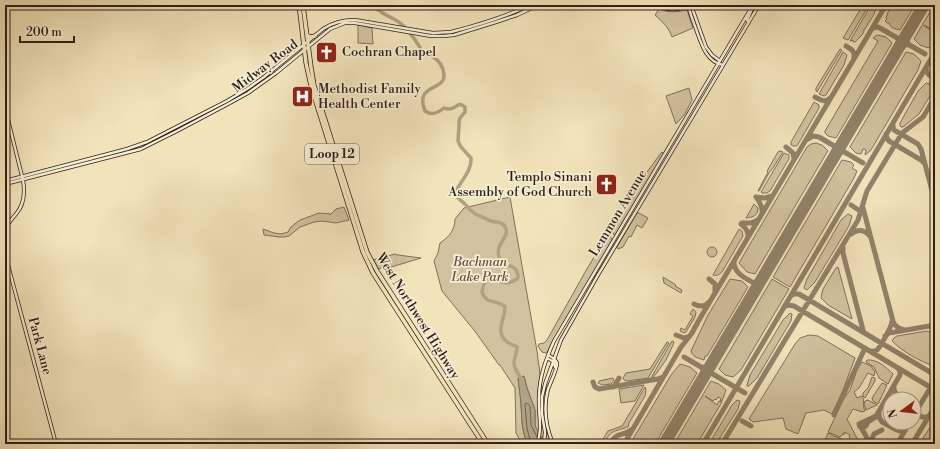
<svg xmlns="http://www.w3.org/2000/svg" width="940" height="449" viewBox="0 0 940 449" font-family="'Libre Bodoni',serif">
<rect width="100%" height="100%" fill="#f1e3ba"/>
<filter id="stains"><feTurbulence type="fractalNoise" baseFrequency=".005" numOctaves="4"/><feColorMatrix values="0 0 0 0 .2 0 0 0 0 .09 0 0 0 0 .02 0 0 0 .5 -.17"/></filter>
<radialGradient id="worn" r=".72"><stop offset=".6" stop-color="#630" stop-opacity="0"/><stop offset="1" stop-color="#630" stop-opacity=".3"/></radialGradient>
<path fill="#d0c29f" stroke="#7f715c" d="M863,5H869L848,40L843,38Z
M871,5H877L874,14L865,29H864V31L862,35L855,42H853V40L850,41Z
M892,5H915L900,30C895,29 890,28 889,23H887L885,21L887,19L886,18L888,12Z
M934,5H935V30L934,31L924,25V26L934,32L932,36L934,39L935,38V42L929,48L920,45L914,39Z
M659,9C668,13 678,12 687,10L693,28L672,37C669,28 663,22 655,15Z
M358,25L372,28L373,44L358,43Z
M877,35L886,37L892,43L836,138L828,136L825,133V131L878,41L873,38Z
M840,49L842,50L817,92L816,91V88Z
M843,52L847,55L844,65L826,95L824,96L819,94Z
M906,52L914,54L921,61L918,70L871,150L865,155L866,151L865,149H863L861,154L856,153L850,147Z
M926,83L930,84L932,87L930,96L919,114L903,127H901L900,126V123L918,91Z
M689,88L692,100L685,114L676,124L666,96Z
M814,102L819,105V108L797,146H793L791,145V142Z
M816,143L822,145L828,151L826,154L755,274L747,272L739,263L807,147L811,144Z
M780,151L783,152L773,168L769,173L759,191H758L768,172L767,171L778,152Z
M662,152L663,153V155L615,235H614L611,229L615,225L641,180L661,153Z
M784,153L789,155V159L770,191L767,193H762L761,192Z
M842,160L851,162L854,165L852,168L857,171L854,178L790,287L773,277Z
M510,197L537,351L548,435L552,444H545L536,428L535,424V410L527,388L524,377L518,379C519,387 521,395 521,404C522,418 521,431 528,444H522L516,433L515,388L500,365H499L474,330L442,291L434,261L438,253L440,243C449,237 455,230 455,219L464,208Z
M754,204L758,208C758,216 753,217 746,218Z
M344,207L349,220L336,223L322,221L314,222L300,227L289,236L284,237H279L264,235L263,229L274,233L281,234L288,232L291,227L300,220L319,213L331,214L336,209Z
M637,213H639L648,218L642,228L637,225L631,237L629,236L623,247L618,249L617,247Z
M848,214L852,216L849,226L815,282L807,290L804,288L807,279L841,220Z
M739,229L742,231L743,236L722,272C719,275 717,276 713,275Z
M609,233L612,240V241L547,352L545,353L542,352L538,346L539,344L544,343L547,340C561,316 574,291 588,267C595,255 603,245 609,233Z
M707 252a5 5 0 1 1 10 0a5 5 0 1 1-10 0Z
M395,254L398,255L421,258L388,268L387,266L378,269L373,260Z
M838,267L852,319L828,305L821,298L823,289L836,268Z
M663,277L676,285L675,286L682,290L681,293L664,283Z
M730,279L742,281L748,287L707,356H705L704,360C699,358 693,358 691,351L708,315Z
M772,279L789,289L741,370L733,377L725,375L719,369Z
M693,309L696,312L695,317L686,332L684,333L680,331L681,328L685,330L693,316L690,314Z
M790,313L792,314L791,321L757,378L749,386H747V385L750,375L783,320Z
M927,331L932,333C937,342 935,355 935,365L934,366C919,361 903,352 892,341L894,338L897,336Z
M809,335L818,336L855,358L843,390L832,414L824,410L806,413L798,434L786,429L783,418L753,422L749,419L795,344L800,338Z
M672,341L674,342L673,345L666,360L656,374L654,375V377L651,378Z
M667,342L669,343L648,378L627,381L624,380L623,378L626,373L650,369Z
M867,360C877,359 886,367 893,374L888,384L879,378L874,367L866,362Z
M862,362L871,366L875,372L874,376L868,373L859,388L854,392L857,398L862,396C865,400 862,406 865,411L862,412L853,409L847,419L860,444H854L849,437L850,435L844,432V435L843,434L840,437L828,432L843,400L850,390L857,370Z
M680,364L690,367L697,373L655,444H630L671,375Z
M872,377L875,378V381L865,398L863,396V393L868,388Z
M613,378L614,380L611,384L602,385L598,383L599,381Z
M711,381L719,384L726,390L722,401L720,400L721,399L720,398L718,397L716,400L715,399L713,401L705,396L717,405L719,401L722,402L697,444H674Z
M882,383L887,385L878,404L873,401L872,398Z
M644,385L635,401L621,403L619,389Z
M645,387L646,390L645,396L629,423L628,427C612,432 612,430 603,444H600L608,431L622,426L624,423Z
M737,400L740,401L738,409L716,444H709L732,405Z
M868,400L877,405L866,410L864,404L865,401Z
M935,415V444H919L931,426L930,424Z
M828,433L834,436V437L835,436L852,444H823Z"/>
<path fill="#afa183" stroke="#7b6d59" d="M524,376L527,388L535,410V424L536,428L545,444H528C521,431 522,418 521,404C520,395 519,387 518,378Z"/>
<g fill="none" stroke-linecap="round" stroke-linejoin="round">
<path stroke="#6e604e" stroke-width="1" d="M531,444L527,428L525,405L526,403L528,404L530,406L531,425L537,437"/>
<path stroke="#afa183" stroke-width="3.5" d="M368,5C374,6 376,8 381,12C387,16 394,18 400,23C404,26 409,32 412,36C417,41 420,50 425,54C427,55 431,56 433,57C439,60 444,68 444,75C445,91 414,84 425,111C432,116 438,113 444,108C446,109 448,109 450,109C457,108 458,101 465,107V112L460,118L459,122V126L458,141L461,147L471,158C472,172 459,182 455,194C458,199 462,201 466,205C469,209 474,214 480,216C483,218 487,219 491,221C497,223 504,221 506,229C509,238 495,244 499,257C503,269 518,261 518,278C514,282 507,284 502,282C497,279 502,280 496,278C487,276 483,284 482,292C486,305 497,299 505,307C505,319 495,331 506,341C509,344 514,345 517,347C517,353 514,358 514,363C514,370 520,375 522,381"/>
<path stroke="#90826a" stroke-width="5" d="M873,28L878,27L880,28L925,54
M846,46C851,49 855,51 854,57
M892,61C896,54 899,43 909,45L907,41L906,37L917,18
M926,68C926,74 930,76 935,79
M815,97C821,100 825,103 830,98
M893,123V127L894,130L918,144L921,149L934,198
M886,134L887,138L889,141L921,160L925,164
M806,140L813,136L819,137L863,163
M786,147L793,153L794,159
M828,169C832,162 835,151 844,152C839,145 847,136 851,130
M756,197C760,202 763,207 762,214
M756,197L765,198L772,196
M851,205L863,213
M863,208L893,321C895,327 899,329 905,330
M742,223H751L758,220
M741,224C746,228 748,231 748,237
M851,234C857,229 864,229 870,236
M843,246V253L863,330L864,333
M734,262C734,273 744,277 752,282
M709,279L715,284V292
M791,296L794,294H799L935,375
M750,299L756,289L755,284L752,282C762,284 764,276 768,269
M694,304C700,307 705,307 709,302
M784,307L788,305L794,306L935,390
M676,335L684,338L688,337
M885,336L889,333L895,332L935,325
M871,351C874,351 874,352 877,350C881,346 892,326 892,321
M684,357L745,393
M593,382L595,387L599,389L658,379L663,377
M699,384C703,378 707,373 701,367C710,369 713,361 717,355
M894,386C893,394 899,396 905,399
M613,387L615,385L619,378
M887,399V404L890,408
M918,409V414L922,417H926L929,416
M879,413V417L882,422L897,430L901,431L905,429L908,423
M834,415L865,348
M914,415L935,380
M876,417L868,422L866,426L862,428L860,427L859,424L876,416L879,411L900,375V371L898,368
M742,421L751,426
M861,427L867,438L869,440L872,439L874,434L882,430
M610,444C617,431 621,437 631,430
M624,444L681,347L692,333L699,320L886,5
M703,444L935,52
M722,444L858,220L867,191L899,138L902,133L923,117L935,97
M897,444L906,429
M912,444L935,406"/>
<path stroke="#90826a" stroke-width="12" d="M664,444L924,5"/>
<defs>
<path id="secondary" d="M655,5C667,11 677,10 689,6
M663,5L670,6L680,5
M688,5C690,13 693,21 696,29C701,43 706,62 723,65
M691,5L706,47L712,55L720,61
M749,22L747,20L752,9
M5,108L23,180C25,192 25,204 16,214C12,219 8,223 5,230
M5,181L127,149L147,142L227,101L247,89L264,77L323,29C332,23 344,20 355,20L433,33L451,32C478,25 505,17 530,5
M5,184L141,149L177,131L228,104L248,93L276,73L330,29L345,23H355L431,36H444L454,35L496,22L517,15L538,5
M5,254L56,444
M548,355C551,357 556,359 557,363C558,367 550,384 548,389C543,408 546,427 553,444
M547,358L554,362L555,367
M537,444C543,429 538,413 539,398C539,377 546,359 554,341L753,5
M544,444L545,432L542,414V397L545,384L561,340L598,275L759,5"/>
<path id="primary" d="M299,5L306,63L311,86L363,252L373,273L483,444
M303,5L311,67L314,85L367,252L377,271L488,444
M307,35L310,37L315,36"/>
</defs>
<use href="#secondary" stroke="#2e2019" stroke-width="4"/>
<use href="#primary" stroke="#2e2019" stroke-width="5"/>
<use href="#secondary" stroke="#f6edd2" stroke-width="2.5"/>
<use href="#primary" stroke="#f1e3ba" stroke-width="3.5"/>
</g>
<defs>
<symbol id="church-square" viewBox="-11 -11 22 22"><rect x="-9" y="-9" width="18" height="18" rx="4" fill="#8f2418" stroke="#f6edd2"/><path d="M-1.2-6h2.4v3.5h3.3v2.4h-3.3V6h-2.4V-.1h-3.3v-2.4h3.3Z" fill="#fff"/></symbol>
<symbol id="hospital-square" viewBox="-11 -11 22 22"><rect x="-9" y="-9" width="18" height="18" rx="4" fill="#8f2418" stroke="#f6edd2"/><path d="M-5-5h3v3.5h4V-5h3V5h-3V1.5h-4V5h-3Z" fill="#fff"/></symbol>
</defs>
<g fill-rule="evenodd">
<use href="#church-square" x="314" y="40" width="25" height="25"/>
<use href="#hospital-square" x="290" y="84" width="25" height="25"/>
<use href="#church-square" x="594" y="172" width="25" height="25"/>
</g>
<g text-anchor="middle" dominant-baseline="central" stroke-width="3.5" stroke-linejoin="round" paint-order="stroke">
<rect fill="#f6edd2" stroke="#6a5e50" stroke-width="1" x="305" y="144" width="54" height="20" rx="3"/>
<g font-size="12" font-weight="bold" fill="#2e2019">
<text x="332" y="154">Loop 12</text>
</g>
<g font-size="13" fill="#2e2019" stroke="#f6edd2" text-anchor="start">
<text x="342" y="52">Cochran Chapel</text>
<text x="318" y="89">Methodist Family<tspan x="318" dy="15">Health Center</tspan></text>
<text x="592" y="177" text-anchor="end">Templo Sinani<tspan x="592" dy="15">Assembly of God Church</tspan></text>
</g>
<g font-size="13" fill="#2e2019" stroke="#f6edd2">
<text transform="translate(265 66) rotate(-37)">Midway Road</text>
<text transform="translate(618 213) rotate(-59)">Lemmon Avenue</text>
<text transform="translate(418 316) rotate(58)">West Northwest Highway</text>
<text transform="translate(40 346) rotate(75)">Park Lane</text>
</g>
<g font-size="13" font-style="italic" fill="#5f5141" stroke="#f6edd2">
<text x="480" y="262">Bachman<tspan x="480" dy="15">Lake Park</tspan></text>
</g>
</g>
<rect width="940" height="449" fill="none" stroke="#f1e3ba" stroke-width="20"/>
<rect x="6" y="6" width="928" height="437" fill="none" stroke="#2e2019" stroke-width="2"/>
<rect x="10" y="10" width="920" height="429" fill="none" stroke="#2e2019"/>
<g transform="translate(902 411) rotate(255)"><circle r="19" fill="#f6edd2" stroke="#a69b88"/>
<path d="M0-3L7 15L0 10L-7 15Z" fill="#8f2418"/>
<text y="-6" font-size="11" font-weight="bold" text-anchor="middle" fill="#2e2019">N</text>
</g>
<path d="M20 36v6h54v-6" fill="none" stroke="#2e2019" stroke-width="2"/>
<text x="26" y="36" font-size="12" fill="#2e2019" stroke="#f6edd2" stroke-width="3" paint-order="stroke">200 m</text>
<rect width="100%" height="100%" filter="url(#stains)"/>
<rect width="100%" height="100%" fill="url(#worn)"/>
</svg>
